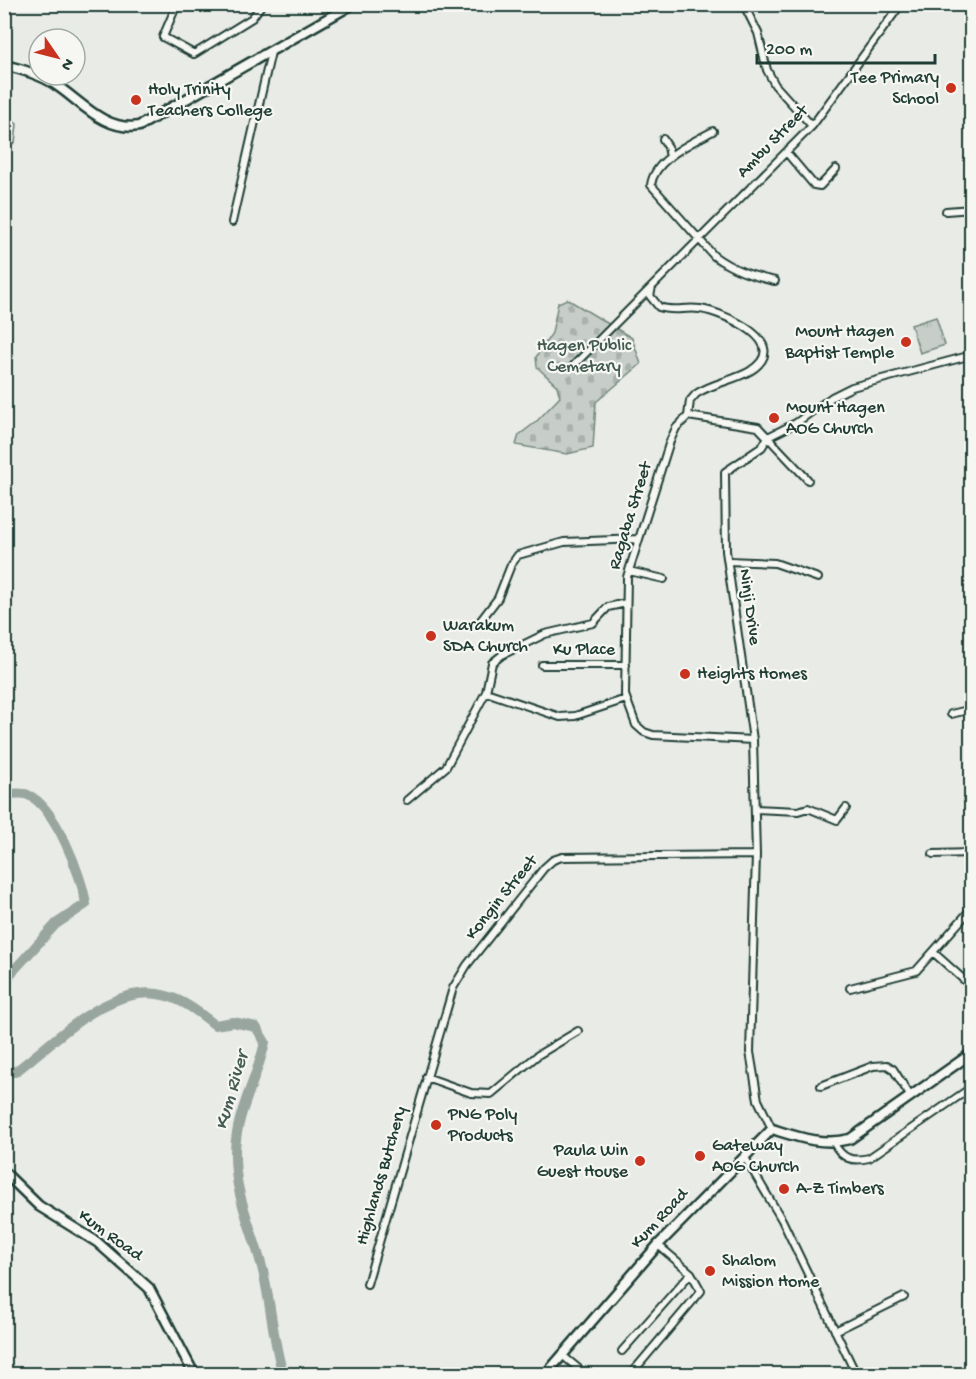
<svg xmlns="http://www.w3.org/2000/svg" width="976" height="1379" viewBox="0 0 976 1379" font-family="'Gochi Hand',sans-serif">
<defs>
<pattern id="grass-tufts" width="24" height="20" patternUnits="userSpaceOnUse" patternTransform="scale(1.5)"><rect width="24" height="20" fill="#c7cec9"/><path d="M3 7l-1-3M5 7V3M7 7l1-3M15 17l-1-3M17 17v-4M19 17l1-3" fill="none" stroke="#aab2ad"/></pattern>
<pattern id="cemetery-stones" width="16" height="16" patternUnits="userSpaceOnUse" patternTransform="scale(1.5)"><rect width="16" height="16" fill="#c7cec9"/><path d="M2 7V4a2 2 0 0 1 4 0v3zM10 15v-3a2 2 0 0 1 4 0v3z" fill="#aab2ad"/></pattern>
</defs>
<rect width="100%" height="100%" fill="#e9ebe7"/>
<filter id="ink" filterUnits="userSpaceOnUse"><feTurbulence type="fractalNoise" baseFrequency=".0167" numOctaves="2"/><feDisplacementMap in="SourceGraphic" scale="12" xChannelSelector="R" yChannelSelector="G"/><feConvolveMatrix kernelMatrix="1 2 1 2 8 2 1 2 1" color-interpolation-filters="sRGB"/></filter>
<g filter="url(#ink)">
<path fill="url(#grass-tufts)" stroke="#73867e" stroke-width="1.5" d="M936,317L945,345L920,353L911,325Z"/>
<path fill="url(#cemetery-stones)" stroke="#73867e" stroke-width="1.5" d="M567,299L632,338L641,364L596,402L593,448L567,454L516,445L519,435L536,422L560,397L557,386L537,367L536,357L552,333L558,303Z"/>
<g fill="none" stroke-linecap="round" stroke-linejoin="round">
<path stroke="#687c75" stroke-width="1.5" d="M4,114L17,124L15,143L4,146
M4,227L11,223"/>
<path stroke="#99a6a0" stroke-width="10" d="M4,795C12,794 21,792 28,795C55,806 82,876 86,904L56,924L4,981
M4,1070L15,1072C55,1042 113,979 167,996C185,1001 201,1014 215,1025L233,1022L256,1027L265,1042C257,1080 236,1112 235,1152C234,1195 253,1230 263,1271C271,1305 273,1341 283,1374"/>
<defs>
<path id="street" d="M177,4L163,37L194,54L252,18L262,4
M747,11L758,33L767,70L775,85L812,126
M713,131C692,143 654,159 651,185L714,256C733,270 752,276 775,281
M663,139L668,147L670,157
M787,153L814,185L820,186L836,169
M946,211L972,209
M232,222L271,52
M652,287L650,296L659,307C673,312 685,307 700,309C723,312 795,343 750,371C733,381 712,383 696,394L690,401L688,416L758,427L808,480
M574,365L812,126L901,4
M688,416L676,428L670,441L627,577L625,695L636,725L644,732L653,735L753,740
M728,561L775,563L818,578
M629,571L664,579
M478,624L498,598L511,565L518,555L564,542L639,539
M542,665H626
M486,692L560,717L575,716L626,699
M951,714L972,709
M407,800L446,767L486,692L492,663L502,655L545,634L593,623L608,607L626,603
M755,809L798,811L808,808L837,820L846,808
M933,854L972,853
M934,953L972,987
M850,988L916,971L972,908
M426,1077L471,1093L491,1094L538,1055L578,1031
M821,1086L873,1066L887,1065L893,1069L911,1097
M772,1129L758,1100L750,1052L756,855L753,740L726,551L725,472L762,447L768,437L796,423L832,397L852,387L972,355
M834,1143C842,1159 852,1162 869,1158L972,1087
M744,1156L782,1220L856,1374
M367,1284L453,988L467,965L544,868L553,860L562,857L756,855
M835,1331L904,1297
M622,1351L691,1273
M562,1355L585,1374
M631,1374L701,1291L691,1273L658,1245
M970,1374H972"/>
<path id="secondary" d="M4,65C21,69 39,74 53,83C80,100 104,132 139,126L353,4
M4,1172L39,1206L97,1242L149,1288L194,1374
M546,1374L658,1245L772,1129C798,1137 822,1146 850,1139L972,1053"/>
</defs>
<use href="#street" stroke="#1f3d34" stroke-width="10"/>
<use href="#secondary" stroke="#1f3d34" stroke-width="13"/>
<use href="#street" stroke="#f6f6f2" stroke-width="6"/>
<use href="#secondary" stroke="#f6f6f2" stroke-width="8"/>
</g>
</g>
<g fill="#c8321e" stroke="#f6f6f2" stroke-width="2">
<circle cx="951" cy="88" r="6"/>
<circle cx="136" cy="100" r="6"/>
<circle cx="906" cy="342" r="6"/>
<circle cx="774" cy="418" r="6"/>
<circle cx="431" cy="636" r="6"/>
<circle cx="685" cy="674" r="6"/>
<circle cx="436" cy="1125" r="6"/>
<circle cx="700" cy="1156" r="6"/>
<circle cx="640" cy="1161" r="6"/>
<circle cx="784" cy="1189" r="6"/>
<circle cx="710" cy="1271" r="6"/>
</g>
<g text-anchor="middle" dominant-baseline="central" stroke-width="4.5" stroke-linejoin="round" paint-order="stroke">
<g font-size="18" fill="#1f3d34" stroke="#f6f6f2" text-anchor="start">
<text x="939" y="78" text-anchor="end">Tee Primary<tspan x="939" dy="21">School</tspan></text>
<text x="148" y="90">Holy Trinity<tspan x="148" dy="21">Teachers College</tspan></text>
<text x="894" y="332" text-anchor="end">Mount Hagen<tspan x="894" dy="21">Baptist Temple</tspan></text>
<text x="786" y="408">Mount Hagen<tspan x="786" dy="21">AOG Church</tspan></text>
<text x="443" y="626">Warakum<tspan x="443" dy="21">SDA Church</tspan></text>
<text x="697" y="674">Heights Homes</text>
<text x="448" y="1115">PNG Poly<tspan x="448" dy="21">Products</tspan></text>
<text x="712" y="1146">Gateway<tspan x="712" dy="21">AOG Church</tspan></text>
<text x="628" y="1151" text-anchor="end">Paula Win<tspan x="628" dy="21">Guest House</tspan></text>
<text x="796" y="1189">A-Z Timbers</text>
<text x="722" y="1261">Shalom<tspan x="722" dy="21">Mission Home</tspan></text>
</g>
<g font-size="18" fill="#1f3d34" stroke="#f6f6f2">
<text transform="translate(773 142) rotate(-46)">Ambu Street</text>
<text transform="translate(631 516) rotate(-73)">Ragaba Street</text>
<text transform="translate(749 607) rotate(82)">Ninji Drive</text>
<text x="584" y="650">Ku Place</text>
<text transform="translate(502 898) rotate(-51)">Kongin Street</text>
<text transform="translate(382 1176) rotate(-74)">Highlands Butchery</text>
<text transform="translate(660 1219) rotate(-47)">Kum Road</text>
<text transform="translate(110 1236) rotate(36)">Kum Road</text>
</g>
<g font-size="18" fill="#415a52" stroke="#f6f6f2">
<text x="584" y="346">Hagen Public<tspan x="584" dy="21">Cemetary</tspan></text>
</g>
<g font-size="20" font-style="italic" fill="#445c54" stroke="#f6f6f2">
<text transform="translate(233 1091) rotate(-74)">Kum River</text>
</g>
</g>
<rect width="976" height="1379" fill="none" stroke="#f6f6f2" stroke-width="24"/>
<rect x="12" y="12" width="952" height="1355" fill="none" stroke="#1f3d34" stroke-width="2" filter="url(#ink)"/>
<g transform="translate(57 57) rotate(125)"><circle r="28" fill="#f6f6f2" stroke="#a0aca6" stroke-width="1.5"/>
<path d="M0-4.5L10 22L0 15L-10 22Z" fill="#c8321e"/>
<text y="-9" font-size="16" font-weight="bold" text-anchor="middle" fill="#1f3d34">N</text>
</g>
<path d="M757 54v9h178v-9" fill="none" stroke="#1f3d34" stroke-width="3"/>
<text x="766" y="54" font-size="18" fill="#1f3d34" stroke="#f6f6f2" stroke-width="4.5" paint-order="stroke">200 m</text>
</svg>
